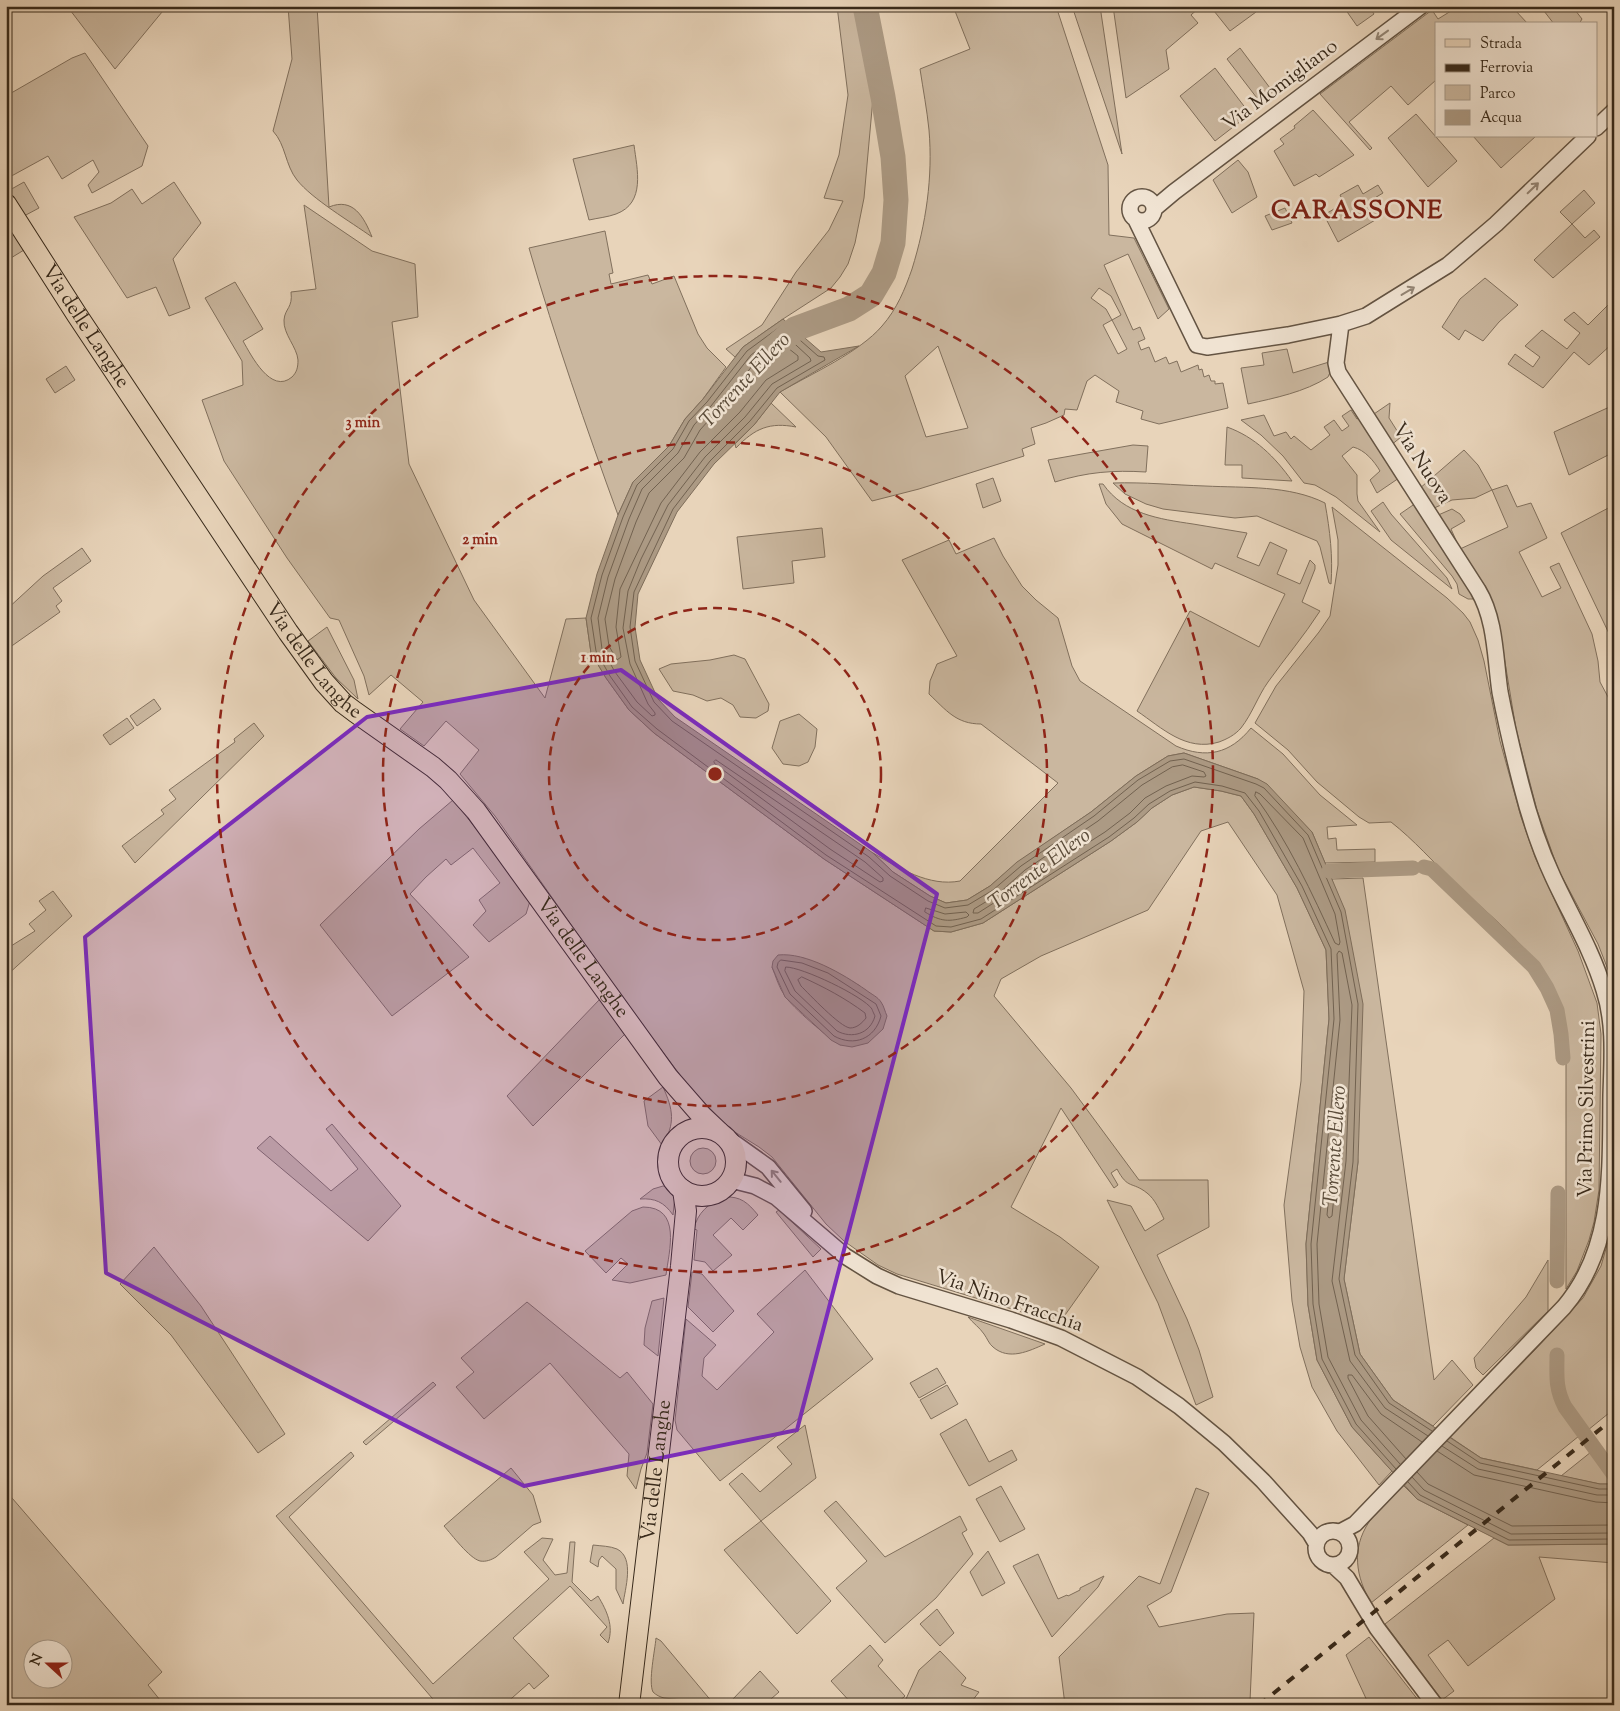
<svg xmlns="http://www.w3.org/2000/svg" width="1620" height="1711" viewBox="0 0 1620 1711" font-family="'Sorts Mill Goudy',serif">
<rect width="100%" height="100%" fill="#e8d4ba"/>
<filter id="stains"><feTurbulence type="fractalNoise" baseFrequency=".004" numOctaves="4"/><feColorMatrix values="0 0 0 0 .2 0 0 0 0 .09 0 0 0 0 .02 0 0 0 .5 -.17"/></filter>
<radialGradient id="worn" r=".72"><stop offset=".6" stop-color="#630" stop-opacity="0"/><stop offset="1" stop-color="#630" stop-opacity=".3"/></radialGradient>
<path fill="#cab79f" stroke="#81705d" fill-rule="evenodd" d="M67,6H167L115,69Z
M288,6H317L329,207C353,197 364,217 372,237C351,222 312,199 297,180C285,165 286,145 273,131L292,59Z
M837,6H858L873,98L864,198L855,243L848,264L840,277L831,288L783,319L743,347L735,357L726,349L762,325L796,272L829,230L843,201L824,198L839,155L848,95Z
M953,6H1056L1108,165L1109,235L1134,238L1169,309L1158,319L1128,254L1104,265L1133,330L1140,327L1145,339L1138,342L1141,350L1149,347L1155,362L1166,357L1169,364L1177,361L1181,372L1198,365L1199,370L1202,369L1204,377L1209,375L1211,381H1215V384L1223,383L1228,408L1159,424L1141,419L1143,411L1116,402L1119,391L1095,375L1087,381L1077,410L1065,409L1064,415L1046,423L1031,428L1035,444L1022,449L1024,456L919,489L872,501L826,437L780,392C811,374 860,352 882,326C897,309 905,289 912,269C926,224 933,177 929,130C927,110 923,89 920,69L970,49ZM1099,288L1111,296L1121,315L1112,320L1106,309L1091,298ZM1112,320L1127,349L1118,354L1103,325ZM938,346L968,428L926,437L905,376Z
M1072,6H1100L1122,154L1077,21Z
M1113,6H1201L1191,15L1198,23L1166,50L1169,69L1126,98Z
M1210,6H1252L1256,12L1230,31Z
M1343,6H1369L1374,14L1357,26Z
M1459,6H1519L1515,10L1528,24H1436V80L1408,105L1391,86L1349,122L1372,148L1370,150L1320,94L1432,10L1438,19Z
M1551,6H1572L1582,19L1579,24H1554L1544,11Z
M1240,48L1273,92L1260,102L1227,59Z
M85,53L148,146L142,166L92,193L88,185L99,172L93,160L62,179L48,156L6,179V96L72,58Z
M1215,68L1250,114L1215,141L1180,96Z
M1313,110L1354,155L1319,177L1316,174L1294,186L1274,151L1284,144L1280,139L1295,128L1294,126Z
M1416,114L1457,161L1428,187L1388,138Z
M1473,136H1536L1501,168Z
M634,145C637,169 646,203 616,214C608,217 598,218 589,220L573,159Z
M1238,160L1248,172L1257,197L1232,213L1213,180Z
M24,182L39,208L24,216L8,191Z
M174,182L201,223L173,259L190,308L169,316L156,287L127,298L74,217L111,203L132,189L142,204Z
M1358,185L1363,194L1378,185L1383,193L1373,199L1382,216L1338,242L1324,215L1344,203L1340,195Z
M1584,190L1595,203L1572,224L1585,238L1594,230L1600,237L1553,278L1534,260L1572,224L1560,212Z
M304,205L372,251L415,264L418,317L392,322L409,464L474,600L545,698L566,619L586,618L591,653L606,678L629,710L654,733L824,859L934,931L951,932L983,923L1111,841L1137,822L1152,808L1172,795L1194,787L1221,791L1241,796L1254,814L1297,888L1326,950L1329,1019L1306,1244L1308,1305L1317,1360L1352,1427L1392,1471L1379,1485L1337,1431L1312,1387L1300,1347L1292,1301L1284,1205L1301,1081L1304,991L1277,895L1228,822L1201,831L1148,910L1041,956L1001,979L994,996L1071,1088L1139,1180H1208L1209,1227L1157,1255L1187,1319L1199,1350L1213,1397L1196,1405L1158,1303L1107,1200L1131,1206L1145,1231L1164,1219C1160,1211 1155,1199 1147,1193C1132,1181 1128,1190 1117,1169L1111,1173L1118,1185L1114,1188L1061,1108L1011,1207L1060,1237L1099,1267L1058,1325L1025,1313L897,1274L878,1265L844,1241L826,1224L772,1157L759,1147L730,1129L689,1087L621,996L495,816L460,774L479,750L446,721L424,746L400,729L423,702L391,675L369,695L364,676L339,620L330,618L287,558L224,461L202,400L243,385L242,361L205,298L235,282L263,329L243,341C251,355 271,395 292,377C297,372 298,367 298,360C297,347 283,334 284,320C285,308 293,308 291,292L316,289ZM803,958L830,969L860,986L841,1045C829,1039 792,1007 785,996C779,988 776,977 772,967Z
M1285,208L1292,223L1272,230L1265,216Z
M6,223L24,250L6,261Z
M605,231L613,273L609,274L611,284L648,275L652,284L674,276L698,334L707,348L726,367L703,399L685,419L669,446L633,482L618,515C586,427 555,338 529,248Z
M1485,278L1518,305L1499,322L1483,341L1465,330L1459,340L1442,327L1460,299Z
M1614,299V342L1589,365L1574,352L1543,388L1508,364L1515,354L1533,367L1540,357L1525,346L1542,330L1567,349L1580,333L1564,320L1574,312L1588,325Z
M1287,349L1293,373L1329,362L1331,370L1328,377C1305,392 1275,398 1248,404L1241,368L1264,365L1262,353Z
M66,366L75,380L55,393L46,379Z
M771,403L796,427C770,422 755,428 736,448L735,444L754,425Z
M1390,403L1389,418L1401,437L1390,446L1371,416Z
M1614,405V452L1569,475L1554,432Z
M1351,410L1357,419L1362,416L1399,478L1377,493L1370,480L1380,471C1374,461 1365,450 1353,447L1342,456L1357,475V494L1358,501L1380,532L1336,497L1315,485L1304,483L1283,456L1261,435L1241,420L1264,415L1274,436L1286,432L1291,439L1294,436L1311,450L1330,435L1324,427L1334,420L1342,431L1349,426L1342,416Z
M1227,427C1255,437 1275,457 1292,481L1242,478V465H1225Z
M1133,445L1148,446L1146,472C1113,470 1087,472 1055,482L1048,460Z
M1464,450L1478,465L1492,490L1507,485L1517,507L1531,503L1547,538L1519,552L1542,597L1561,588L1550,567L1559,563L1592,634L1598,661L1600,682L1614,708V985L1598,944L1558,869L1537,810L1516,729L1501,638L1436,516L1452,509L1460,514L1465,521L1451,529L1460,549L1508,527L1492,490L1475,498L1452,500L1432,509L1419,489Z
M993,478L1001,501L983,508L976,484Z
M1113,483C1144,482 1174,485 1205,486C1245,488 1289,485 1325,503C1330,531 1333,556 1331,584L1329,583L1320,547L1317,541L1257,516L1235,518L1163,509L1146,504L1125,494Z
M1099,484H1103C1124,514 1159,519 1193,524C1211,527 1229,530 1247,533L1237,557L1259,566L1270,542L1287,550L1277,574L1300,584L1310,560L1315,565V569L1302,602L1320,611C1304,636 1285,658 1268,682C1258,696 1252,714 1241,728C1235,735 1227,739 1219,742C1186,752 1162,728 1137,711L1190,611L1259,647L1285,594L1215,563L1212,569L1122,524L1106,504Z
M1383,502L1391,514L1447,578L1452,589L1391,540L1371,511Z
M1416,503L1473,596V599H1468L1459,594L1457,584L1452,576L1400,514Z
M1614,505V644L1561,533Z
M1332,507L1447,598L1463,613L1470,622L1478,640L1484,661L1500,741L1521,817L1535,857L1578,951L1597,1003L1601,1034L1599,1190L1594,1222L1589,1240L1577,1271L1566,1289V1036C1564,1026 1563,1015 1560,1006C1543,956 1492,918 1454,882C1433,862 1414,840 1391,822L1369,823L1359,817L1317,782L1288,750L1255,723L1276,686L1319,632L1330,616L1338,565V540Z
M822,528L825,557L792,561L794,583L743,589L737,537Z
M994,538L1003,556L1022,586L1036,600L1058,618L1072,666L1080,681L1176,746C1206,759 1230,754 1251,728L1283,754L1320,795L1357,825L1327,827L1328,839L1336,838L1337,850L1375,849V862L1325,863L1312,832L1258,779L1184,753L1168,756L1136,776L1091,812L1018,862L990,886L967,900L946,903L930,896L893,872L873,853C899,868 929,887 960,881L1058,783L981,724C956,724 946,710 929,694L930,681L937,664L957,656L902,560L949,540L956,554Z
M82,548L91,561L53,588L62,601L56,606L60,612L6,650V610L43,576Z
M327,627L354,680L358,699L336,678L308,641Z
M734,655L745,659L769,704L768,711L756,718L740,717L733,705L721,698L707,701L693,695L673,691L659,669L671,664L710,660Z
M154,699L161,709L137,726L130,716Z
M799,714L817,729L815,747L808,762L799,766L783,764L772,748L780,721Z
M127,718L134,728L110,745L103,735Z
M254,723L264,736L135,863L122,846L164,814L161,810L176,799L169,790L235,742L234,739Z
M453,800L478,831L530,901L526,914L489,942L473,925L486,911L479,900L500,883L473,848L451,865L446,859L426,877L410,894L469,957L392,1016L320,925L419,829Z
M1363,878L1434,1380L1452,1360L1473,1385L1433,1426L1393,1400L1360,1354L1344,1279L1358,1162L1332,879Z
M53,891L72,916L6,976V941L11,946L35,931L29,924L46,910L39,901Z
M600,999L625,1034L533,1126L507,1096Z
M663,1087C673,1109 676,1124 662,1145L648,1126L644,1101Z
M332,1124L401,1206L368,1241L257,1148L270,1136L331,1191L358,1169L326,1129Z
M690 1161a13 13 0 1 1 26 0a13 13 0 1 1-26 0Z
M663,1186L671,1187L673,1189L675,1196L673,1215C664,1202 655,1198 640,1199L653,1189Z
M724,1197C741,1196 748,1203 758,1215L743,1230L731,1218L713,1235L732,1255L713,1271L705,1262L694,1260L697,1230L694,1229C697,1213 709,1203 724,1197Z
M643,1207C682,1207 669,1251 666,1275L630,1283L612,1280L628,1264L621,1258L606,1273L585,1251L632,1211Z
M779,1210L821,1249L813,1257L776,1212Z
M1614,1221V1409L1588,1430L1571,1406L1562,1389L1561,1352L1553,1351C1548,1391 1556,1405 1579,1436L1537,1470L1481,1458L1450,1437L1533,1352L1583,1298L1601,1266Z
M154,1247L201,1306L285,1434L258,1453L171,1335L120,1284Z
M1548,1260V1311L1483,1375L1476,1368L1474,1358L1526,1297Z
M805,1270L873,1359L720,1481L677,1430L675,1420L686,1319L716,1345L704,1358L702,1376L717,1390L774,1332L757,1314Z
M692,1272L702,1274L734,1311L713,1332L688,1307Z
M664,1298L658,1356L644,1345L645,1328L652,1301Z
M527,1302L620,1378L627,1372L653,1404L647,1453L641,1469L636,1489L627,1476L629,1454L550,1363L484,1419L456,1387L474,1372L461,1358Z
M968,1317L1045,1344C1029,1351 1009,1361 993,1347C989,1344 987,1338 984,1334C980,1328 973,1323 968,1317Z
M937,1368L946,1383L919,1398L910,1383Z
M433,1382L436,1385L366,1445L363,1442Z
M947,1385L958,1404L931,1419L920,1400Z
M966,1419L989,1462L1012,1450L1017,1460L969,1486L940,1434Z
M805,1425L816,1478L761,1521L831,1601L797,1634L724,1550L761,1521L729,1484L742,1473L760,1492L792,1464L777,1447Z
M351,1452L354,1456L289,1517L433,1684L549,1579L524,1552L542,1538L553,1539L543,1560L555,1575L567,1573L570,1542H575L572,1582L591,1601L598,1596C607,1611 614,1626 608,1643L600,1635L607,1627L570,1586L513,1638L549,1676L534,1689L529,1683L504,1705H438L276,1516Z
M1591,1452L1613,1484H1600L1561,1476Z
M511,1468L533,1495L541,1522L533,1525L496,1557C491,1560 486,1562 480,1561C469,1558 452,1535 444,1526Z
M1403,1485L1417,1499L1468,1525L1371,1603C1356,1577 1351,1549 1369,1522C1378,1508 1392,1496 1403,1485Z
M1001,1486L1025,1529L1000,1542L976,1499Z
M1196,1488L1209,1493L1171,1592L1147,1606L1159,1627L1227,1614L1254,1613L1250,1701L1246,1705H1065L1059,1657L1139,1576L1160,1584Z
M6,1491L162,1672L148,1685L164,1705H6ZM62,1648V1678H32V1648Z
M836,1501L885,1557L960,1516L967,1530L962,1533L973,1554L936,1598L885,1643L836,1588L867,1561L824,1511Z
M1494,1538L1508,1545L1614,1544V1563L1539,1557L1555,1599L1468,1666L1448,1640L1428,1655L1454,1691L1442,1700L1385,1624Z
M593,1545C601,1546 610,1546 617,1549C635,1558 625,1589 623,1604L616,1589V1569L602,1556L599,1560L598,1567L590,1562Z
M988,1551L1005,1583L982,1596L970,1572Z
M1038,1554L1058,1599L1067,1595L1068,1596L1080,1590V1588L1104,1576L1098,1587L1052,1637L1013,1566Z
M937,1609L954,1633L940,1646L920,1624Z
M1369,1637L1422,1705H1369L1346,1655Z
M656,1638L661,1641L713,1703L664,1698C660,1697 656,1695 653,1692C648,1682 655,1650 656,1638Z
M870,1645L883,1660L878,1666L905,1696L895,1705H853L831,1681Z
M940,1651L966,1678L961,1685L979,1692L969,1705H921L906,1699L919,1670Z
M760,1671L779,1692L764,1705H734L731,1701Z"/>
<path fill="#ac9a84" stroke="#7e6d5a" d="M783,319L821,352L859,346L780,392L754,425L714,464L677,512L638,594L635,627L640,660L658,699L675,717L873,853L893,872L930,896L946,903L967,900L990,886L1017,862L1091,812L1136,776L1168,756L1184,753L1258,779L1267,784L1312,832L1345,910L1363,1004L1358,1162L1344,1279L1360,1354L1393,1400L1481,1458L1600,1484H1614V1544L1508,1545L1417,1499L1352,1427L1317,1360L1308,1305L1306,1244L1329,1019L1326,950L1297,888L1254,814L1241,796L1221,791L1194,787L1172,795L1152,808L1137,822L1111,841L983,923L951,932L934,931L824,859L654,733L629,710L606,678L591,653L586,618L597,574L618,515L633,482L669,446L685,419L703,399L743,347Z
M778,955C806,952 843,974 866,990C871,994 878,997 881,1002C884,1006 885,1012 887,1016L883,1029L868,1043L852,1047L840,1045L831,1040L785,997L772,967L773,961Z"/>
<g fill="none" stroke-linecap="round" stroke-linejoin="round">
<path stroke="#726250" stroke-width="1" d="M781,334H784L810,358L811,361L772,384L745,417L705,457L668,505L641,559L628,591L623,628L630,664L648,704L655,713V715L652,716L637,702L615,672L602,649L598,618L608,577L629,519L642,489L678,453L694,425L711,406L751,355Z
M780,344H783L798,356V360L766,380L740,412L700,452L661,503L620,589L616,627L621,657L617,660L609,646L605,619L615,579L636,522L649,493L684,458L700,430L717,411L756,361Z
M716,760L865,862L883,878V881L880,882L830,849L715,764L714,762Z
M1183,765L1204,772L1206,776L1204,777L1192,776L1166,786L1145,798L1130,813L1105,832L978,913H973L974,909L997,895L1025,870L1098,821L1142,785L1172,767Z
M1256,792L1260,794L1303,838L1335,914L1340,942L1339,945L1335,943C1312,893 1288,841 1255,796Z
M926,908L945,914L966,912L969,915L967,917C949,922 941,922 925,912Z
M781,960L802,963L828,973L876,1004L881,1016C875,1039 854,1047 834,1036L790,994L777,967L778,963Z
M786,967C802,967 863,996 872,1009C872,1010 875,1016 875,1016C870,1034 852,1039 837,1031L795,991L785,971Z
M802,977C824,987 845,998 865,1013L866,1018C862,1023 857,1028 850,1028C840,1027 809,994 801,986L798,980Z
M1337,1142L1339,1145L1332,1216L1329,1218L1327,1215L1334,1145Z
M1447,1441L1480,1463L1599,1489H1614
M1442,1446L1478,1469L1597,1495H1614
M1437,1451L1474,1475L1596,1502L1614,1503
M1406,1459L1368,1416L1348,1378V1375H1352L1381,1414L1422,1442
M1400,1464L1361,1420L1328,1357L1319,1304L1317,1244L1340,1020L1337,954L1339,951L1342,953L1352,1005L1346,1161L1332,1281L1350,1361L1385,1408L1428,1436
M1396,1469L1356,1424L1322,1359L1313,1304L1311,1244L1334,1019L1331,949L1302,886L1259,811L1245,793L1222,786L1195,782L1170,791L1149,804L1134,818L1109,837L981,919L951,927L936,926L826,855L657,729L632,707L610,676L596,651L591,618L602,575L623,517L637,485L673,449L689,421L707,402L747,351L781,326H784L818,356L824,357L825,360L777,388L750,421L710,461L673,509L634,592L630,627L635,661L654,702L672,721L869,857L890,876L928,901L945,908L968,905L993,890L1021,866L1094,816L1138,780L1170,761L1184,759L1256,784L1264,788L1308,835L1341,912L1358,1004L1353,1162L1339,1279L1355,1355L1389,1403L1432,1431
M1417,1472L1428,1484L1512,1526L1614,1525
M1412,1477L1424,1490L1511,1534L1614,1533
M1408,1482L1420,1495L1509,1540L1614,1539"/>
<path stroke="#ac9a84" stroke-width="15" d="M1424,867L1432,869L1534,967L1547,988L1557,1010L1561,1034L1563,1058
M1329,871L1413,868
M1557,1281L1558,1193
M1557,1355C1557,1375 1555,1388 1565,1407L1614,1475"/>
<path stroke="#ac9a84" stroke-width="25" d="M769,352L795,329L849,309L871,295L884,273L893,243L896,200L893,157L883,97L865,6"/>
<defs>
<path id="minor" d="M1596,128L1614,111
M1130 209a12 12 0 1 1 24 0a12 12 0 1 1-24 0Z
M1155,208L1174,192L1421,6
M1136,220L1197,345L1207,347L1288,335L1341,324L1366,316L1448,265L1496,224L1588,136
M726,1137L768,1167L804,1211
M731,1180L755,1186L776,1197L845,1256L877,1276L899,1286L1011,1320L1061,1338L1137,1377L1179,1406L1224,1443L1263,1481L1310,1533L1316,1543
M1316 1548a17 17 0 1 1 34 0a17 17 0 1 1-34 0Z
M1340,1532L1355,1524L1564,1307C1615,1247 1610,1168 1611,1095C1612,1060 1615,1024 1604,990C1592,950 1570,914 1553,877C1539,847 1529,816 1521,784C1513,753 1506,723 1500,692C1495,658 1496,620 1478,590L1338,372L1336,363L1341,324
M1333,1565L1347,1578L1377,1628L1435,1705"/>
<g id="major">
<path id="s1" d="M6,204L77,315L288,632L324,682L343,703L355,712L433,767L448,780L476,811L668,1077L702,1116L719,1132"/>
<circle cx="702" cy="1162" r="34"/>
<path id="s2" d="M629,1705L681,1266L686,1211L683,1190"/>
</g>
</defs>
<use href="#minor" stroke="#645443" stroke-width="18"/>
<use href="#major" stroke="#382a1b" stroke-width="22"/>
<use href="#minor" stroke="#f0e3d2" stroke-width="15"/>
<use href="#major" stroke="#e8d4ba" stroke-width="20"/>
<path stroke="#382a1b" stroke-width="4" stroke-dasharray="9 9" stroke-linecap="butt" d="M1259,1705L1614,1418"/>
</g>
<defs><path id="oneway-shaft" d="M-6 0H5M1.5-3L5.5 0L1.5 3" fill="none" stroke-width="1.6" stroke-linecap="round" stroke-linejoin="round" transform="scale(1.25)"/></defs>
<g stroke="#948676">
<use href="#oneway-shaft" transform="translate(1382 35) rotate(144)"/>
<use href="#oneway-shaft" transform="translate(1533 188) rotate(-44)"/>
<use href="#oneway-shaft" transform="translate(1408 291) rotate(-31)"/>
<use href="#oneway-shaft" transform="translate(776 1176) rotate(-129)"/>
</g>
<path fill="#7b2cbf" fill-opacity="0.2" stroke="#7b2cbf" stroke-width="4" stroke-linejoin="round" d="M621,670L937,894L797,1430L524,1486L106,1273L85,937L367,717Z"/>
<g fill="none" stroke="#8f2418" stroke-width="2.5" stroke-dasharray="9 6">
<circle cx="715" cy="774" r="166"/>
<circle cx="715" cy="774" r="332"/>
<circle cx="715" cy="774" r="498"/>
</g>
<g text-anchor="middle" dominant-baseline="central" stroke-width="5" stroke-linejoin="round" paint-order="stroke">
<g font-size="20" fill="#382a1b" stroke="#f0e3d2">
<text transform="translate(1281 86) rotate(-37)">Via Momigliano</text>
<text stroke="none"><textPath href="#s1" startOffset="146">Via delle Langhe</textPath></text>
<text transform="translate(1421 464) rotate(57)">Via Nuova</text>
<text stroke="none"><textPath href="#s1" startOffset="551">Via delle Langhe</textPath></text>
<text stroke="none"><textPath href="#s1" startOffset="956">Via delle Langhe</textPath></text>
<text transform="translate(1588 1109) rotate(-89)">Via Primo Silvestrini</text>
<text transform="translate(1009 1302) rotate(19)">Via Nino Fracchia</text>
<text stroke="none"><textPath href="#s2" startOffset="236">Via delle Langhe</textPath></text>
</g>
<g font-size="21" font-style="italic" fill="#5b4c3a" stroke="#f0e3d2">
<text transform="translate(746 381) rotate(-47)">Torrente Ellero</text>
<text transform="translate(1040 870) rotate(-37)">Torrente Ellero</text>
<text transform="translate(1336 1146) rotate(-86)">Torrente Ellero</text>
</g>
<g font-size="25" font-weight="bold" letter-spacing="1" fill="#7a1f14" stroke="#f0e3d2">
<text x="1357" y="212">CARASSONE</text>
</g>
</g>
<circle cx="715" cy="774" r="8" fill="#8f2418" stroke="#f0e3d2" stroke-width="2.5"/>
<g font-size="15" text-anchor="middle" font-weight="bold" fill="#8f2418" stroke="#f0e3d2" stroke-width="5" stroke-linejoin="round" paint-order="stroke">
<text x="363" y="427">3 min</text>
<text x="480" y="544">2 min</text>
<text x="598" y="662">1 min</text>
</g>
<rect width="1620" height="1711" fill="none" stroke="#e8d4ba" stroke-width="25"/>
<rect x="8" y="8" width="1605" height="1696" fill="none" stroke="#382a1b" stroke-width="2.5"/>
<rect x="12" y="12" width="1595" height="1686" fill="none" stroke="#382a1b"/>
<rect x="1435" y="22" width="162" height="115" fill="#f0e3d2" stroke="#a69989"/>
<rect x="1445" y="39" width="25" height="8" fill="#e8d4ba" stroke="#a69989"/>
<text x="1480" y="48" font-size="15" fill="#382a1b">Strada</text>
<rect x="1445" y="64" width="25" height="8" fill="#382a1b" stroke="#a69989"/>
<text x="1480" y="72" font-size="15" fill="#382a1b">Ferrovia</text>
<rect x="1445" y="85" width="25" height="15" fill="#cab79f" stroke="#a69989"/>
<text x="1480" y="98" font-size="15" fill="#382a1b">Parco</text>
<rect x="1445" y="110" width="25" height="15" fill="#ac9a84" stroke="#a69989"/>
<text x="1480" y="122" font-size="15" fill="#382a1b">Acqua</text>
<g transform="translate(48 1664) rotate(291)"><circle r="24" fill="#f0e3d2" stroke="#a69989"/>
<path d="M0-4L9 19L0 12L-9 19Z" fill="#8f2418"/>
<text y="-8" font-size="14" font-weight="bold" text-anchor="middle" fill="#382a1b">N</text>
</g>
<rect width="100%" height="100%" filter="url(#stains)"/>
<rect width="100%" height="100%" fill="url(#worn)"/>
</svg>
